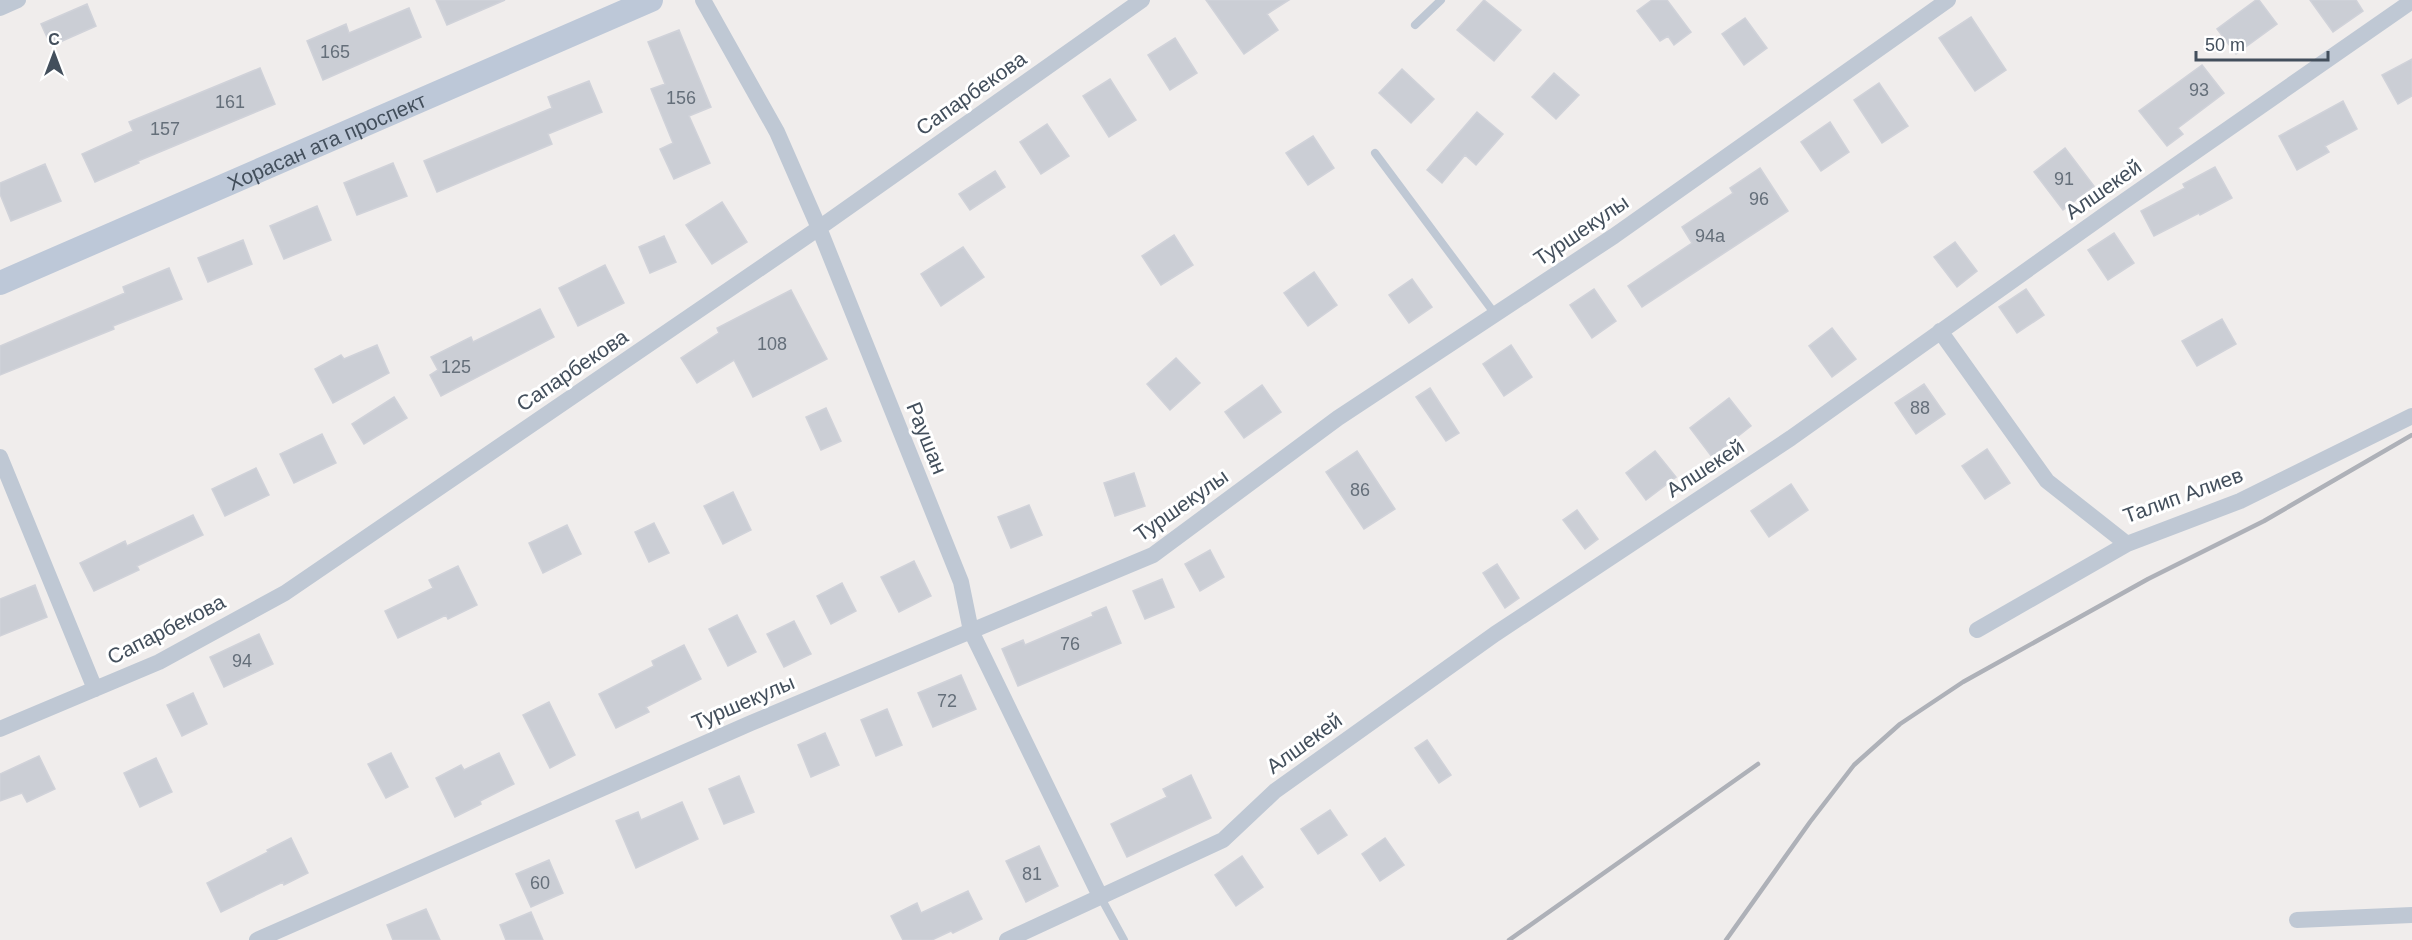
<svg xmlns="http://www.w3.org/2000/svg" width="2412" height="940" viewBox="0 0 2412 940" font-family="Helvetica,sans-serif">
<rect width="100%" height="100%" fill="#f0edec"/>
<path fill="#cbced5" stroke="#d0d2d9" stroke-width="1.5" d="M436,0H505L447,25Z
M1206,0H1289L1267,14L1278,30L1244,54Z
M1484,0L1521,30L1494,61L1457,30Z
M1652,0H1667L1691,32L1674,45L1668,36L1660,41L1637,11Z
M2256,0H2259L2277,24L2236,54L2217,29Z
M2310,0H2356L2363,11L2333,32Z
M87,4L96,26L51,46L41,24Z
M409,8L421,37L323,80L307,41L346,24L349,33Z
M1971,17L2006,70L1975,91L1939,38Z
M1745,18L1767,48L1744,65L1722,34Z
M679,30L711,107L689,116L710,163L674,179L660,149L673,143L651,89L665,84L648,42Z
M1175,38L1197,73L1170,90L1148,55Z
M2412,59V96L2398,104L2382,75Z
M2202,65L2224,93L2178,128L2183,134L2167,146L2139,111Z
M260,68L275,104L138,161L139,163L95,182L82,154L133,131L129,122Z
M1402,69L1434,99L1411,123L1379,93Z
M1554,73L1579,95L1556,119L1532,97Z
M1110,79L1136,120L1109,137L1083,96Z
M589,81L602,112L548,134L552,144L437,192L424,161L552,108L548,97Z
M1879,83L1908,126L1882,143L1854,100Z
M2343,101L2357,129L2325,146L2329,152L2297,170L2279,136Z
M1477,112L1503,134L1476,165L1465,155L1442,183L1427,170Z
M1830,122L1849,152L1821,171L1801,142Z
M1047,124L1069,156L1041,174L1020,142Z
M1313,136L1334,168L1308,185L1286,153Z
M2065,148L2094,186L2063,210L2034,172Z
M393,163L407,196L357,215L344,183Z
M45,164L61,201L11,221L0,194V183Z
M2215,167L2232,198L2200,215L2199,213L2154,236L2141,211L2185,188L2183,184Z
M1760,168L1788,211L1642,307L1628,286L1692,243L1682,227L1733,193L1730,188Z
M995,171L1005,187L970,210L959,194Z
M722,202L747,242L712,264L686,225Z
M317,206L331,240L284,259L270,226Z
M2114,233L2134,263L2108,280L2088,250Z
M1174,235L1193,265L1161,285L1142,256Z
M664,236L676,262L650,273L639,247Z
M243,240L252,264L208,282L198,258Z
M1955,242L1977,271L1957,287L1934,257Z
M963,247L984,277L941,306L921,274Z
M605,265L624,303L578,326L559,288Z
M169,268L182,299L113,326L114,329L0,375V346L125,293L123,287Z
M1314,272L1337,305L1308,326L1284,293Z
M1412,279L1432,307L1409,323L1389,295Z
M1594,289L1616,321L1592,338L1570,305Z
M2026,289L2044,315L2017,333L1999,307Z
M791,290L827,359L753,397L734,360L697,383L681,358L719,333L717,328Z
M540,309L554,337L441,396L430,375L438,370L431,357L471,337L473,342Z
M2222,319L2236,344L2197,366L2182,341Z
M1832,328L1856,359L1832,377L1809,346Z
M377,345L389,373L333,403L315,369L341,355L344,359Z
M1511,345L1532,377L1504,396L1483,364Z
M1176,358L1200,383L1170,410L1147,384Z
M1924,384L1945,414L1916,434L1895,403Z
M1262,385L1281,412L1244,438L1225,412Z
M1430,388L1459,433L1446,441L1416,397Z
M394,397L407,418L364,444L352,424Z
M1729,398L1751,426L1712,457L1690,428Z
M826,408L841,441L821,450L806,417Z
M322,434L336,463L294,483L280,454Z
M1987,449L2010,483L1985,499L1962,466Z
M1357,451L1395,509L1364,529L1326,472Z
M1655,451L1676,477L1646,500L1626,473Z
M256,468L269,495L225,516L212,489Z
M1134,473L1145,506L1115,516L1104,483Z
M1791,484L1808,510L1769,537L1751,511Z
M733,492L751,530L723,544L704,506Z
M1029,505L1042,535L1011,548L998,517Z
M1577,510L1598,539L1585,549L1563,520Z
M193,515L203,535L137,566L139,570L94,591L80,563L125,541L127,546Z
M654,523L669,553L649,562L635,532Z
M567,525L581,554L543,573L529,543Z
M1210,550L1224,577L1200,591L1185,564Z
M914,561L931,596L899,612L881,577Z
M1497,564L1519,598L1505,608L1483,573Z
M458,566L477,605L448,619L446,615L398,638L385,611L433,588L429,580Z
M1162,579L1174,607L1145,619L1133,591Z
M842,583L856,611L831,624L817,596Z
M35,585L47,617L0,636V599Z
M1106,607L1121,643L1018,686L1002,649L1023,640L1025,645L1093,616L1092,613Z
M737,615L756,652L728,666L709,629Z
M794,621L811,654L784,667L767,634Z
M259,634L273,664L224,687L210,657Z
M684,645L701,679L646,707L649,712L616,728L599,694L654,666L652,661Z
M961,675L976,709L933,727L918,693Z
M193,693L207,724L182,736L167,705Z
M549,702L575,755L550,768L523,715Z
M887,709L902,745L876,756L861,720Z
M825,733L839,765L811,777L798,745Z
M1427,740L1451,775L1439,783L1415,748Z
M391,753L408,787L386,798L368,764Z
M499,753L514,784L480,801L481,804L455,817L436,778L461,765L464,770Z
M39,756L55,789L27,802L22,793L0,801V774Z
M156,758L172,792L140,807L124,773Z
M1191,775L1211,818L1127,857L1111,824L1167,797L1163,789Z
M739,776L754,812L724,824L709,789Z
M682,802L698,839L636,868L616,821L638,812L641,820Z
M1330,810L1347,835L1318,854L1301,829Z
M291,838L308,873L284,885L283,882L221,912L207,883L268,852L267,850Z
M1385,838L1404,865L1380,881L1362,854Z
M1039,846L1058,886L1026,902L1006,861Z
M1242,856L1263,887L1236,906L1215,875Z
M549,860L563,893L531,907L516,874Z
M968,891L982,919L953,933L951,931L932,940H903L891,916L917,903L921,913Z
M426,909L440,940H393L387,925Z
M531,912L543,940H506L500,925Z"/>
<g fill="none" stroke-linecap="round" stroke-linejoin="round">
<path stroke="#bfc8d4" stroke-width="8" d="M1415,25L1441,0
M1375,153L1495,314
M1100,896L1124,940"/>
<path stroke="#bfc8d4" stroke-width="16" d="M703,0L777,132L819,228L961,582L971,631L1100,896
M0,8L18,0
M1940,331L2047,481L2127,544L2240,501L2412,416
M0,457L95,689
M1977,630L2127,544
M0,729L159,662L285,593L819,228L1142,0
M2297,920L2412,915
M257,940L751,723L1153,555L1338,418L1614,236L1948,0
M1007,940L1223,840L1275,791L1495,634L1791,438L2110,211L2412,1"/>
<path stroke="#bdc8d8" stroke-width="24" id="s1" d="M0,283L651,0"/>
<path stroke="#aeb1b8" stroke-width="4.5" d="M1509,940L1758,764
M1726,940L1810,822L1854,765L1900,724L1963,682L2148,579L2264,521L2412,435"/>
</g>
<g text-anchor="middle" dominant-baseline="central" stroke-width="6" stroke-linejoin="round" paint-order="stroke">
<g font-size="18" fill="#656f7a">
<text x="335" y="52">165</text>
<text x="2199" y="90">93</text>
<text x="681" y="98">156</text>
<text x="230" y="102">161</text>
<text x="165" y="129">157</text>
<text x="2064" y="179">91</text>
<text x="1759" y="199">96</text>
<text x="1710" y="236">94а</text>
<text x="772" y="344">108</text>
<text x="456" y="367">125</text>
<text x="1920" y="408">88</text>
<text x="1360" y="490">86</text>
<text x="1070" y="644">76</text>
<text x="242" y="661">94</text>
<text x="947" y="701">72</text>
<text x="1032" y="874">81</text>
<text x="540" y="883">60</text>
</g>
<g font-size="21" fill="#434f5c" stroke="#fff">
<text transform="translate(971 93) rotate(-35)">Сапарбекова</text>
<text stroke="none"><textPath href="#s1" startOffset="356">Хорасан ата проспект</textPath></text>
<text transform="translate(2103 189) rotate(-35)">Алшекей</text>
<text transform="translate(1581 230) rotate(-34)">Туршекулы</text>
<text transform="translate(572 370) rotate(-34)">Сапарбекова</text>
<text transform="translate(927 438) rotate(68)">Раушан</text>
<text transform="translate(1705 468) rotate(-33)">Алшекей</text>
<text transform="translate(2183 495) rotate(-20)">Талип Алиев</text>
<text transform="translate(1181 505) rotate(-35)">Туршекулы</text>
<text transform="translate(166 629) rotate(-27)">Сапарбекова</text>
<text transform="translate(743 702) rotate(-23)">Туршекулы</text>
<text transform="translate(1304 743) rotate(-36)">Алшекей</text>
</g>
</g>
<g transform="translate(54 54)" stroke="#ffffff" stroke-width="4.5" paint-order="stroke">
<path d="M0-4.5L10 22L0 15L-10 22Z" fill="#434f5c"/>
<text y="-9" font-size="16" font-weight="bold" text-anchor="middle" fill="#434f5c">С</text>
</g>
<path d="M2196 51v9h132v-9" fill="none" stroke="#434f5c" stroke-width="3"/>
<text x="2205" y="51" font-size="18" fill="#434f5c" stroke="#ffffff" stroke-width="4.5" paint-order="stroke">50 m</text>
</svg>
